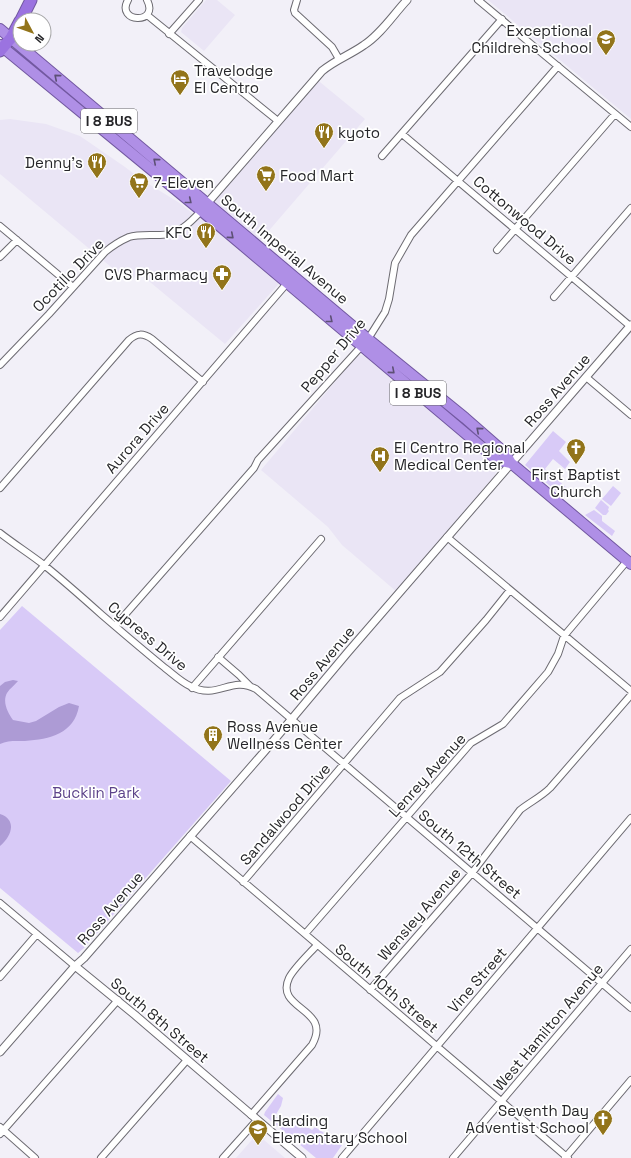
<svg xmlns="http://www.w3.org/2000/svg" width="631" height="1158" viewBox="0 0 631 1158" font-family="'Space Grotesk',sans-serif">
<rect width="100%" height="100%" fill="#f2f0f8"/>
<path fill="#eae5f5" d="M206,0H217L235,15L204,51L181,32L182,28Z
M488,0H631V119L590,85Z
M315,78L365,119L260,241L293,268L225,344L139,273L129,282L0,174V120L10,119L46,124L80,136L125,167L142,180L178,202L196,216Z
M360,355L367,356L494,464L496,469L495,475L397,592L342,545L328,527L261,470L356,357Z
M257,1134L285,1158H236Z"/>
<path fill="#d8caf7" d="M553,431L566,442L559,451L570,462L565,469L553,459L545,469L568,489L562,496L525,465Z
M613,486L621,493L611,506L602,499Z
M601,500L609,507L608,510L609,511L606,515H603L595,508Z
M594,510L602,516V521L615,531L612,536L585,515Z
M22,606L231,781L84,948L78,953L0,888V630Z
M278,1094L283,1098L281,1106L275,1116L292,1128L300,1122L312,1130L315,1127L342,1145L333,1158H316L264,1115L265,1112Z"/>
<path fill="#ad9bd5" d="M13,680L18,681C15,685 10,688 7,693C2,702 8,713 13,720L29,723L36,721L59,707L69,703L79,706C74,734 50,739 25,741C17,741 8,740 0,744V686L5,682Z
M0,814C18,820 11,837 0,846Z"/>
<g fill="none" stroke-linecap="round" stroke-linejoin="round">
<defs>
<path id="minor" d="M128,0C115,23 160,25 147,0
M297,0L294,10L295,13L332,47L339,59
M478,0L631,127
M147,15L278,121
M169,34L199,0
M402,134L630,326
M382,156L502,19
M0,226L73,287
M497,250L615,114
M0,257L17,240
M554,297L631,208
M0,365L49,314L105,252C112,246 120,241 129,237C138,234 150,235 160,235C178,235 190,223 201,211
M586,377L631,415
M0,488L129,340C137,333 143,333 152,339L203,382
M0,533C14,544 30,554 44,565C64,581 83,598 102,615C123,633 144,651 165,668C173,674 181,682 190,686C218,701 230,675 256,689L631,1008
M447,537L631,691
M0,617L289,281
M115,626L254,468L258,460L368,339L385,312L389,299L395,263L411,235L558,66
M218,657L239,675L250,686
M192,688L321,539
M190,836L568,1158
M243,882L400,698L440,672L486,620L510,590
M0,903L75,966
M305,934L471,743L503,724L548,672L558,654L564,636L627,561
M0,977L37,934
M370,990L472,873L520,810C530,802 541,797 550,788L631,695
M251,1115L312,1045C333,1008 274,1010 289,978C294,968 309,954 317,945
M0,1127L35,1158
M0,1134L118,1000
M101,1158L187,1060
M223,1158L257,1120
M342,1158L631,818
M453,1158L631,949
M565,1158L631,1080"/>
<path id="tertiary" d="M204,207L322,71C335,60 350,55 364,45C381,34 393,15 407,0
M75,966L135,1015L302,1158
M0,1052L75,966L84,958L264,752L348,652L631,325"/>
<path id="trunk" d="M0,29L368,339L465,418L505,453L511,463L631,564
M0,45L215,222L497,460L511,463"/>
<path id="motorway" d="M21,20L31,0
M0,51L11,38L20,21"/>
</defs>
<use href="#minor" stroke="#6d6b72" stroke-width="8"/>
<use href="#tertiary" stroke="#6d6b72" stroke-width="9"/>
<use href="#trunk" stroke="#7258a0" stroke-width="12"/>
<use href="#motorway" stroke="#7258a0" stroke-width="13"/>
<use href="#minor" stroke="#fff" stroke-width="6"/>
<use href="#tertiary" stroke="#fff" stroke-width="7"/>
<use href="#trunk" stroke="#af8fe6" stroke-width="10"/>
<use href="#motorway" stroke="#9b73e0" stroke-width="11"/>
</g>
<defs><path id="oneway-chevron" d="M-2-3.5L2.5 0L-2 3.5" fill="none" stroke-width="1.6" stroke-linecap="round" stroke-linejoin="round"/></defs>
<g stroke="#5d5075">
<use href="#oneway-chevron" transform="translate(57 77) rotate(-140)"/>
<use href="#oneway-chevron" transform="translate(156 161) rotate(-140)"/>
<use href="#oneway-chevron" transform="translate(189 201) rotate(39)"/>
<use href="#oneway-chevron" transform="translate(231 236) rotate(40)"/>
<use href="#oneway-chevron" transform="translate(330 320) rotate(39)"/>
<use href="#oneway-chevron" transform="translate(392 371) rotate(41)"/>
<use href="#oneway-chevron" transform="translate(479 430) rotate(-139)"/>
</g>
<defs>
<symbol id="school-pin" viewBox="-11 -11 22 30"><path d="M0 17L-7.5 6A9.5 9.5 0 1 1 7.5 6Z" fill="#92741a" stroke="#fff"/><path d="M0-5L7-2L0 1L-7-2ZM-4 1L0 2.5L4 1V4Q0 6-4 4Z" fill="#fff"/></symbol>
<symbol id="hotel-pin" viewBox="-11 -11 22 30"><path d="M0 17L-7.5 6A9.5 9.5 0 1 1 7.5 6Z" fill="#92741a" stroke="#fff"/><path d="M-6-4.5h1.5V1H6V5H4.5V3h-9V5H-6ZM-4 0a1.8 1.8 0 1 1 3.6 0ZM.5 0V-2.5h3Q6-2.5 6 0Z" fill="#fff"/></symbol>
<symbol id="restaurant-pin" viewBox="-11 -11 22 30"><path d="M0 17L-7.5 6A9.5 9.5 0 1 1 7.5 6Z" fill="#92741a" stroke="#fff"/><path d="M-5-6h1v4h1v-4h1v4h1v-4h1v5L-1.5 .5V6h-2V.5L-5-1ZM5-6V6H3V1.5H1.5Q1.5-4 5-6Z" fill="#fff"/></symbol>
<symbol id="supermarket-pin" viewBox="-11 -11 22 30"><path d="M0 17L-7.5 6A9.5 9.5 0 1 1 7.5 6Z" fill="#92741a" stroke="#fff"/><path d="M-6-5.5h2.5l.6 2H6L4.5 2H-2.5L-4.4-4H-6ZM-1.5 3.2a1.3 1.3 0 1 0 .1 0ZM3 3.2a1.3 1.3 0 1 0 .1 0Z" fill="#fff"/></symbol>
<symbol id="pharmacy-pin" viewBox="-11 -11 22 30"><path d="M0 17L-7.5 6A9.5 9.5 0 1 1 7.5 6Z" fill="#92741a" stroke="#fff"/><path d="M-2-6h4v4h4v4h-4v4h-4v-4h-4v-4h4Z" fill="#fff"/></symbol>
<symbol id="church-pin" viewBox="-11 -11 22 30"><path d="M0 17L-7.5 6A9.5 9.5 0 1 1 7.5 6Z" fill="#92741a" stroke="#fff"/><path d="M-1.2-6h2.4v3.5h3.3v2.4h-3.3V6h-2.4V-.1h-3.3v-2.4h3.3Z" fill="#fff"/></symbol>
<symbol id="hospital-pin" viewBox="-11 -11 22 30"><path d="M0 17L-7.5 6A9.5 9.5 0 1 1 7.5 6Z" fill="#92741a" stroke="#fff"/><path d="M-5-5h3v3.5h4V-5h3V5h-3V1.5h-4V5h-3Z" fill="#fff"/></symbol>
<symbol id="building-pin" viewBox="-11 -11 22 30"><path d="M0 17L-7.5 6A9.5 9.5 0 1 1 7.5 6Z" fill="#92741a" stroke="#fff"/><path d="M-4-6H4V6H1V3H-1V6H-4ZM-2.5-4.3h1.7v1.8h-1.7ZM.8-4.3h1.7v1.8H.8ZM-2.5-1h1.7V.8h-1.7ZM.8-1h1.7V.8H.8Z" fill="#fff"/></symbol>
</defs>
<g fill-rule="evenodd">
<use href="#school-pin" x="595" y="28" width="22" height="30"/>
<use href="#hotel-pin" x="169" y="68" width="22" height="30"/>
<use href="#restaurant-pin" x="313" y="121" width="22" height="30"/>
<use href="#restaurant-pin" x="86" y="151" width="22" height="30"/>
<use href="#supermarket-pin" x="255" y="164" width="22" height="30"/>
<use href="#supermarket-pin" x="128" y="171" width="22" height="30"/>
<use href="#restaurant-pin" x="195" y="221" width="22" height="30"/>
<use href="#pharmacy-pin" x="211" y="263" width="22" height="30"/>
<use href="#church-pin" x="565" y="437" width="22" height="30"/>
<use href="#hospital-pin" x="369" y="445" width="22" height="30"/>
<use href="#building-pin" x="202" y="724" width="22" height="30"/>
<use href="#church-pin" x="592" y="1108" width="22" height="30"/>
<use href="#school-pin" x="247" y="1118" width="22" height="30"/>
</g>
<g text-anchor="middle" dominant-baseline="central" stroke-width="3.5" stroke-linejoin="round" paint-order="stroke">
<g fill="#fff" stroke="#676769" stroke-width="1">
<rect x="81" y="109" width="56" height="24" rx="3"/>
<rect x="390" y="381" width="56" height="24" rx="3"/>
</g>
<g font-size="14" font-weight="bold" fill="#262629">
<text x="109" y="121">I 8 BUS</text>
<text x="418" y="393">I 8 BUS</text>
</g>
<g font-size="15" fill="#262629" stroke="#fff" text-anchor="start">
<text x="592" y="30" text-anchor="end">Exceptional<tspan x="592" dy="17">Childrens School</tspan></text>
<text x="194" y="70">Travelodge<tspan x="194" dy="17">El Centro</tspan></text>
<text x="338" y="132">kyoto</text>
<text x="83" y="162" text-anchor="end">Denny's</text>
<text x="280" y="175">Food Mart</text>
<text x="153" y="182">7-Eleven</text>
<text x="192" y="232" text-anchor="end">KFC</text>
<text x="208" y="274" text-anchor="end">CVS Pharmacy</text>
<text x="394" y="447">El Centro Regional<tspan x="394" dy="17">Medical Center</tspan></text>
<text x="576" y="474" text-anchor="middle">First Baptist<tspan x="576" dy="17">Church</tspan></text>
<text x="227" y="726">Ross Avenue<tspan x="227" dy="17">Wellness Center</tspan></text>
<text x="589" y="1110" text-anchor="end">Seventh Day<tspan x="589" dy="17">Adventist School</tspan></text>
<text x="272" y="1120">Harding<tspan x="272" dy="17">Elementary School</tspan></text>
</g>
<g font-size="15" fill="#262629" stroke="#fff">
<text transform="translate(525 220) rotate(40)">Cottonwood Drive</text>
<text transform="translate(285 249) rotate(40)">South Imperial Avenue</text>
<text transform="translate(68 275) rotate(-46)">Ocotillo Drive</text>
<text transform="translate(333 355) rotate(-50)">Pepper Drive</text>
<text transform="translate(557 390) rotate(-49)">Ross Avenue</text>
<text transform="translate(137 438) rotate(-49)">Aurora Drive</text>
<text transform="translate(148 636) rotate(40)">Cypress Drive</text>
<text transform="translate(322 663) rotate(-50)">Ross Avenue</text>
<text transform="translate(427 775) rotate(-48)">Lenrey Avenue</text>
<text transform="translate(285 814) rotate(-49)">Sandalwood Drive</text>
<text transform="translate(470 854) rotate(40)">South 12th Street</text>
<text transform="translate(110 908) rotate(-49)">Ross Avenue</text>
<text transform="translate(419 914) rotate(-49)">Wensley Avenue</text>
<text transform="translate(477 980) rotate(-49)">Vine Street</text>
<text transform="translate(387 988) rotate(40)">South 10th Street</text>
<text transform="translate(160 1020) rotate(40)">South 8th Street</text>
<text transform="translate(548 1027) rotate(-50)">West Hamilton Avenue</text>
</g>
<g font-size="15" fill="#5d438a" stroke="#fff">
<text x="96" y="792">Bucklin Park</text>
</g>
</g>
<g transform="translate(32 32) rotate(131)"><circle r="19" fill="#ffffff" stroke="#a8a8a9"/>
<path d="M0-3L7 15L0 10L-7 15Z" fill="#92741a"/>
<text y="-6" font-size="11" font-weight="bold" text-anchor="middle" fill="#262629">N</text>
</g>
</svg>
